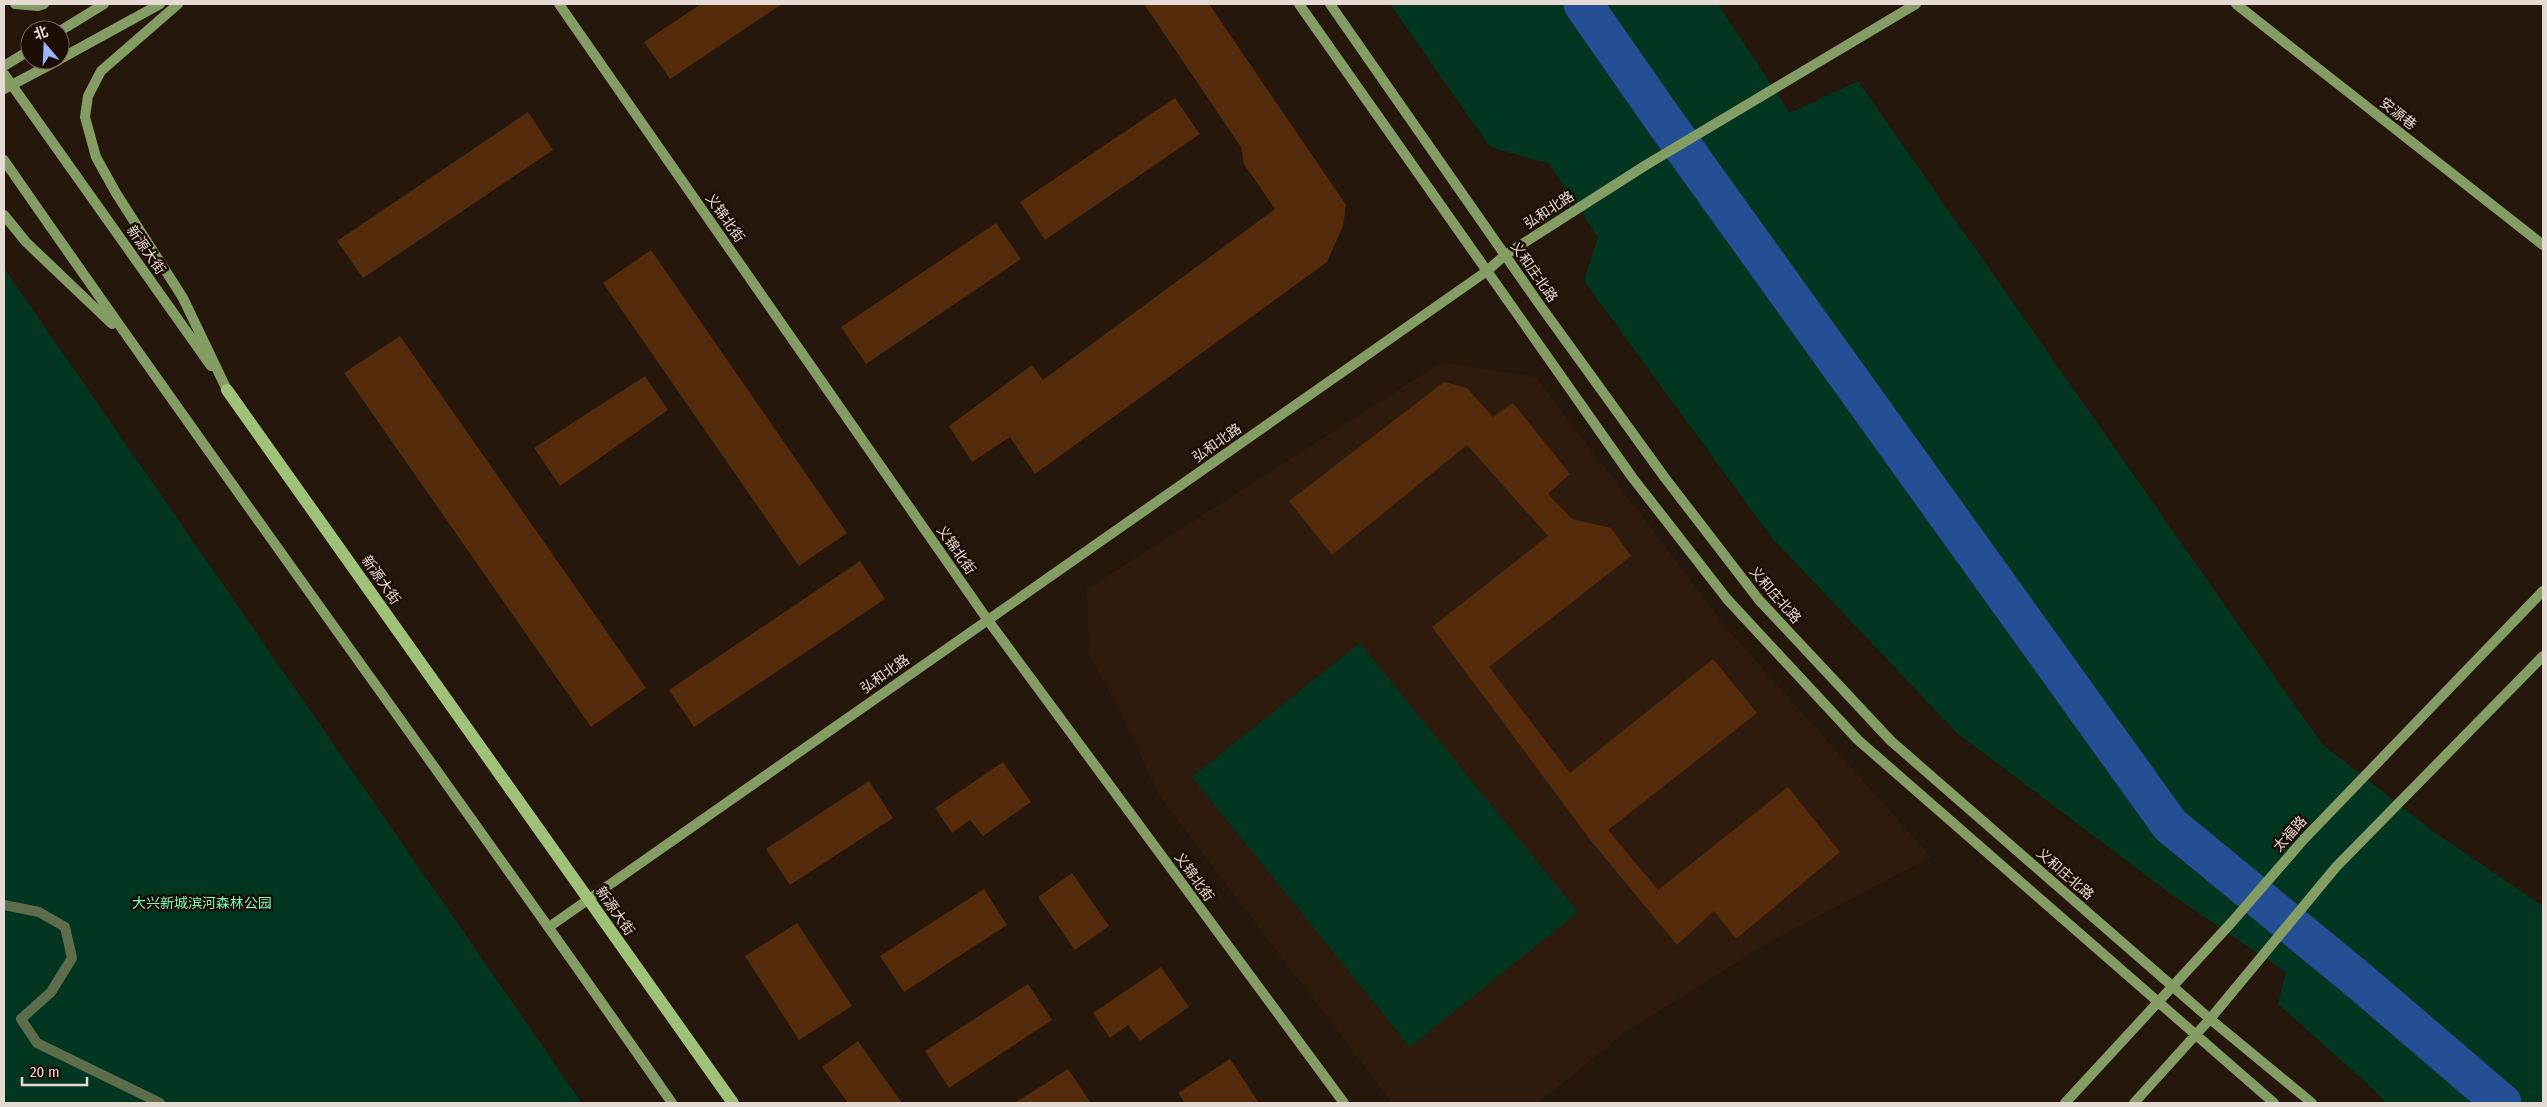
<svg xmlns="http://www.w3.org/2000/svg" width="2547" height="1107" viewBox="0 0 2547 1107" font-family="'Fira Sans Condensed','Noto Sans SC',sans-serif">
<rect width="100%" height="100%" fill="#26170d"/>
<path fill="#2f1b0d" d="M1442,362L1536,377L1730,632L1931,857L1771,941L1624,1033L1538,1103H1392L1158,794L1127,725L1089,654L1087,589Z"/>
<path fill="#033621" d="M1390,4H1718L1790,113L1858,81L2322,744L2434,832L2543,906V1103H2386L2372,1088L2278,1004L2286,972L2172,895L1957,733L1772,538L1584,281L1598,237L1548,163L1490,147Z
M4,268L582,1103H4Z
M1360,643L1578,912L1410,1047L1192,777Z"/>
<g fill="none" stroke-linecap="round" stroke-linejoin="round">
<path stroke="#244f95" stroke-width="39" d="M1583,4L1663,119L2170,825L2362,983L2502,1103"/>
</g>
<path fill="#542b0b" d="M701,4H782L670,79L644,42Z
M1144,4H1209L1346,205L1343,226L1327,262L1035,474L1010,437L972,462L949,426L1032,365L1043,380L1275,209L1244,164L1241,147Z
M1175,98L1200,134L1045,240L1020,202Z
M528,112L553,150L363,278L337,241Z
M996,223L1021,259L866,364L841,327Z
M651,250L847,533L799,566L603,283Z
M400,336L646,688L591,727L344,373Z
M645,376L668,410L560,486L534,448Z
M1444,382L1467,388L1493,417L1513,403L1570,474L1548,494L1572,519L1611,528L1631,556L1489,667L1570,773L1713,659L1757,713L1608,830L1658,890L1788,787L1840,852L1736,939L1714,911L1677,945L1592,842L1432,627L1548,536L1467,445L1332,555L1289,501Z
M860,561L885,599L694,727L669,690Z
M1003,762L1031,802L983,836L970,820L952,833L935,808Z
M869,781L893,818L790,885L766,849Z
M1072,873L1109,926L1075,950L1038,897Z
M984,889L1007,925L904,992L880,956Z
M797,923L852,1006L799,1040L745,956Z
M1161,967L1189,1007L1140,1041L1128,1025L1110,1038L1093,1013Z
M1028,984L1052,1020L949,1088L925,1051Z
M858,1041L902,1103H848L822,1067Z
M1230,1059L1259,1103H1185L1178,1093Z
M1068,1069L1091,1103H1015Z"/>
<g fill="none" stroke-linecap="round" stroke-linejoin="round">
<path stroke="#5d6d4b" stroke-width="10" d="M4,905L39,912L65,927L72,958L51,992L21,1019L37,1043L160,1103"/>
<path stroke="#839d64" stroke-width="10" d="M15,4L38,6L44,4
M178,4L101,71L88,96L85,117L96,157L116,193L183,298L227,390
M559,4L987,619L1344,1103
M1299,4L1632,477L1727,599L1858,740L2274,1103
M1330,4L1537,301L1665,478L1759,600L1891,741L2210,1019L2312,1103
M2236,4L2543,245
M60,31L104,4
M60,59L160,4
M4,66L30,50
M4,74L211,366
M4,89L59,60
M4,160C223,477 452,787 672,1103
M4,215L26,242L112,324
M549,927L1487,271L1505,255L1646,165L1916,4
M2065,1103L2232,922L2304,839L2543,591
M2134,1103L2210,1019L2336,867L2543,656"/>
<path stroke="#a0c178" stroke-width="12" d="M227,390L733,1103"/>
</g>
<g text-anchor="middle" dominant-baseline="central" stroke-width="5" stroke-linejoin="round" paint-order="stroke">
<g font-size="14" fill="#e5dad4" stroke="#1d0e05">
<text transform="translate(2398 114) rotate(38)">安源巷</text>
<text transform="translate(1549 210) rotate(-33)">弘和北路</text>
<text transform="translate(725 218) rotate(55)">义锦北街</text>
<text transform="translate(146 250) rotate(55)">新源大街</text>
<text transform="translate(1534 272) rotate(55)">义和庄北路</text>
<text transform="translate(1217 443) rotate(-35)">弘和北路</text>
<text transform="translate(956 550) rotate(55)">义锦北街</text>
<text transform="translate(381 580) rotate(55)">新源大街</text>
<text transform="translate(1775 595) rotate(49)">义和庄北路</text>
<text transform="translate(885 674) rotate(-35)">弘和北路</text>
<text transform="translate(2290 834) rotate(-48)">太福路</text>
<text transform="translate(2065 874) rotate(41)">义和庄北路</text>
<text transform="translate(1194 877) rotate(54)">义锦北街</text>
<text transform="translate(615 911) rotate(55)">新源大街</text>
</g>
<g font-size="14" fill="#74fdba" stroke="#1d0e05">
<text x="202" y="903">大兴新城滨河森林公园</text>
</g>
</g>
<rect width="2547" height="1107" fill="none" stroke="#e5dad4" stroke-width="10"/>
<g transform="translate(45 45) rotate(341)"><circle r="24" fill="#1d0e05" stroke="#6d6058"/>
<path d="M0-4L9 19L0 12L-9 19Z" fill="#9ab5fd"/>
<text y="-8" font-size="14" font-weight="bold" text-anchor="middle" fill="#e5dad4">北</text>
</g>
<path d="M22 1077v8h65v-8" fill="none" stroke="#e5dad4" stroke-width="2.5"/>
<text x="30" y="1077" font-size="15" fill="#e5dad4" stroke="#1d0e05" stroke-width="4" paint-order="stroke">20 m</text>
</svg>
